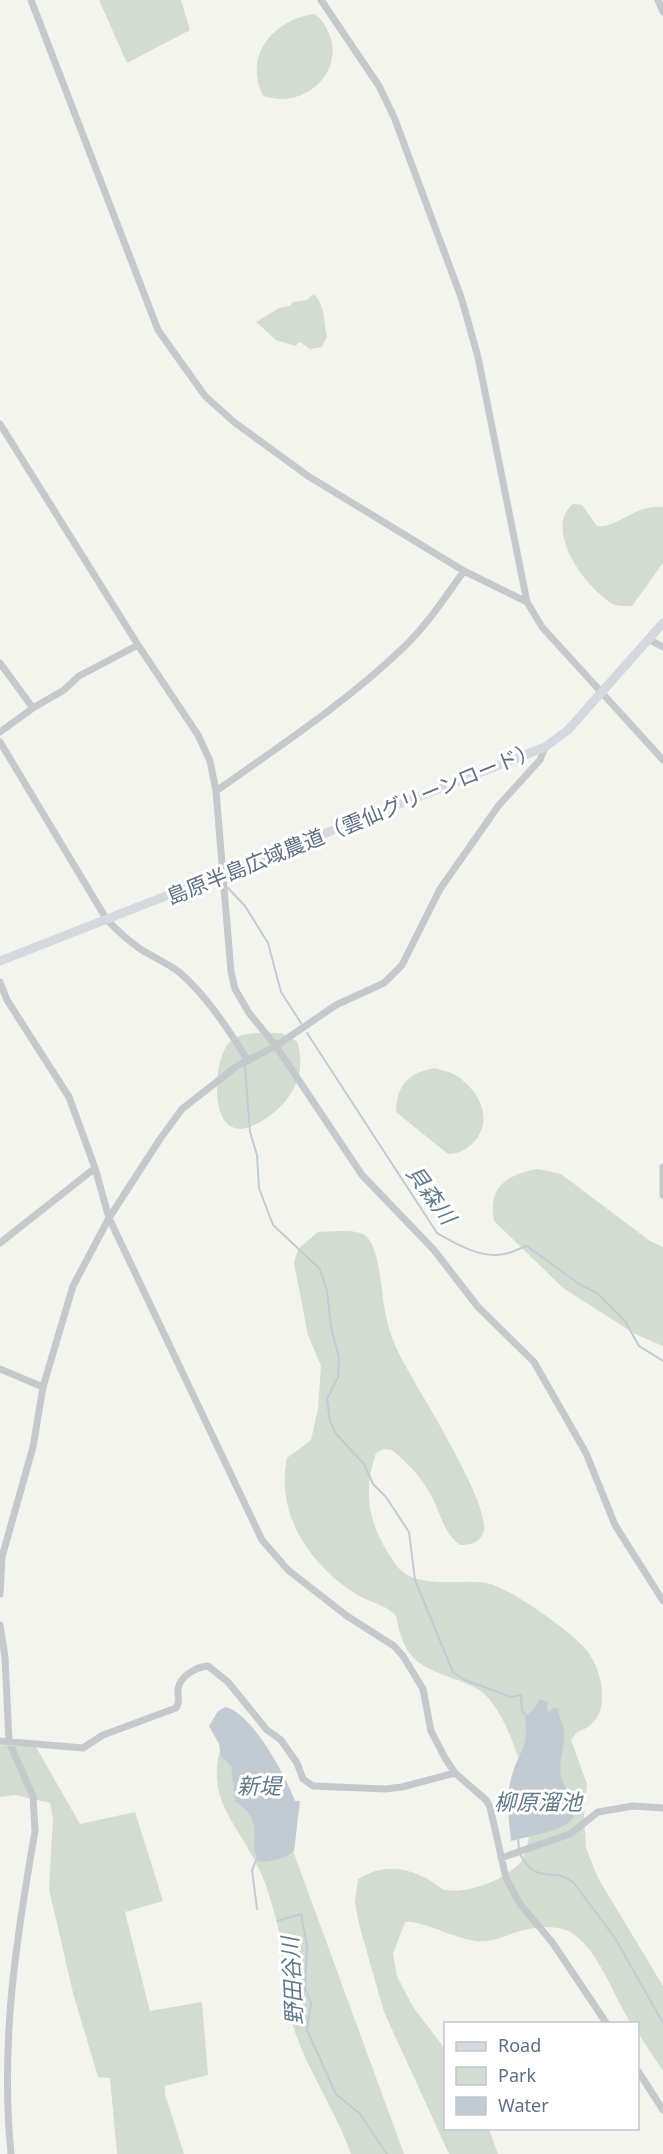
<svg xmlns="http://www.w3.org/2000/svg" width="663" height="2154" viewBox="0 0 663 2154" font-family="'Noto Sans','Noto Sans JP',sans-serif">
<rect width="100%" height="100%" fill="#f4f4ef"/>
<path fill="#d3dcd0" d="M99,0H181L190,30L127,63Z
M314,14C323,19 326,27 330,36C341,68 315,99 281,99C275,99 269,97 263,96C243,56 273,20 314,14Z
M314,294C326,308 323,320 327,336L322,347L310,349L300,342L295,346L276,340L256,322L279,308L290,306L293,302L307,300Z
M573,504L582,505L597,526C617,529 634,504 663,507V563L632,606C626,606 618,606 613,604C587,590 542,529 573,504Z
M281,1033L297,1041C308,1075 291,1103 262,1121C253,1126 242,1132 232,1127C210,1118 214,1053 232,1040C244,1031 266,1033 281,1033Z
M435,1068C442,1071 452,1072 457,1076C481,1092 494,1121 473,1143C466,1150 458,1154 448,1154L396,1112C397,1084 408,1073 435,1068Z
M538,1169L561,1174L650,1241L663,1247V1346L635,1334L563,1288L494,1221C487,1187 508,1174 538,1169Z
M318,1232C331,1232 358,1228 367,1237C381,1252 381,1296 386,1316C389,1332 396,1349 404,1363C418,1390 495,1510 483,1534C479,1543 469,1545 460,1545C443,1532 441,1515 432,1497C422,1478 408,1463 392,1450L384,1449L376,1453C363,1489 368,1521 388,1553C392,1558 396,1567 402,1571C424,1590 466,1577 491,1584C513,1591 579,1636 590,1655C598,1668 603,1684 602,1699C602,1715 592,1728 577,1732L571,1740L587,1784L584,1816L586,1848L598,1878L663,1986V2071L638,2033V2024L631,2023C613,1996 601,1955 574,1934C563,1926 542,1926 529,1929C511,1932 495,1943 476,1941C455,1939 421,1920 405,1922L393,1954L397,1976L413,2007L445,2049L446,2128L489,2129L498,2154H449L384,2012L359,1924L355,1902L358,1879C381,1865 402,1866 426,1878C432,1881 439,1888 445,1890C462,1893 483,1886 498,1879C505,1875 515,1869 520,1863C545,1827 516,1731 490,1700C481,1689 472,1686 460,1681C419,1666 405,1662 396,1616C384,1603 370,1603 356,1594C310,1565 275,1514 287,1458L311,1440L318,1409L321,1366L308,1335L294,1263L298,1249Z
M222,1744L288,1837L404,2154H351C334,2106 301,2062 289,2012C281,1979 285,1945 274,1912C270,1898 266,1883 259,1869C239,1825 203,1798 222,1744Z
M0,1745L36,1747L80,1824L135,1812L163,1901L125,1912L150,2011L202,2002L208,2075L165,2086V2094L184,2154H117L110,2078L98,2077L73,1993L49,1889L53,1819L50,1803L15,1795L0,1797Z"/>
<path fill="#c2cbd1" d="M540,1699L548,1702L547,1708L549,1712L554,1707L559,1709C558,1719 563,1722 564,1731C566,1744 558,1762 561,1776C564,1792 588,1813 565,1825C549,1834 528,1836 511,1841C509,1819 505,1797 512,1775C520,1749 529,1748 525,1717L534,1709Z
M225,1707C252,1712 286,1777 295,1801H300L294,1851C287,1858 270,1862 260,1862C244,1843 270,1825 235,1801L231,1766L221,1756L219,1744L209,1726L218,1711Z"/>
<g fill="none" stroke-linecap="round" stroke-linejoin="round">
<path stroke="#c2cbd1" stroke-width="2" d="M228,888L245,906L268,943L281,992L301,1023
M307,1033L437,1233C456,1244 481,1259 504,1254C512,1253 519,1248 527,1246L579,1284L597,1293L625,1321L639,1346L663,1361
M245,1065L250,1132L257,1155L259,1188L273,1225L320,1269L327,1291L331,1327L339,1358L338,1377L327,1399L330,1421L336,1434L364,1464L373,1484L386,1497L409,1532L415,1580L453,1672L465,1680L511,1697L521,1695L522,1711L527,1717
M518,1837L519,1849
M520,1854C536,1886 553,1866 573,1882L615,1938L663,2023
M257,1858L252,1870L257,1909
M277,1921L301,1914L307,1946L305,1989L311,2002L307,2030L336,2094L360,2114L387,2154"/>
<path stroke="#c6c9cc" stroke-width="7" d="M31,0L158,330L205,396L234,422L308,476L464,571L527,602
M321,0L379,86L394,117L461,297L478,357L527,602L542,627L663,760
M658,0L663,12
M0,424L138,645L198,735L210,761L216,791L231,972L235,989L249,1013L276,1046L362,1175L434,1250L478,1307L534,1362L586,1453L615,1525L663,1601
M648,639L663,647
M0,663L33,708L0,732
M33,708L64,690L79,676L138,645
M0,742L107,920C118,931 129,942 142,950C155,958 167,963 179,972C206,995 229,1030 248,1061
M216,791C280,746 348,701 404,647C428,624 445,597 464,571
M0,982L7,1000L69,1097L95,1168L109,1218L262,1540L288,1570L347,1616L394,1646L403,1656L423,1689L431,1731L445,1758L455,1773L486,1800L490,1807L506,1878L520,1904L552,1942L607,2024
M663,1167V1195
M0,1243L95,1168
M0,1369L43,1387
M0,1594L2,1557L33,1447L43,1387L73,1286L109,1218L160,1139L182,1109L237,1066L276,1046L336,1005L384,983L402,965L440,889L499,805L540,760L545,747
M0,1625L5,1657L9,1742L33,1796L35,1831C16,1940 0,2043 11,2154
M0,1741L83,1748L103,1735L176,1708C181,1701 177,1696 178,1689C180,1676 196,1667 208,1666L228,1682L267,1730L281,1740L297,1763L303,1779L313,1786L385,1789L402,1787L455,1773
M501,1858L570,1834L598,1812L633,1806L663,1808
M638,2071L663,2110"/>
<path stroke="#d5d9df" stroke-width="9" d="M0,961L545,747L568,730L663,623"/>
</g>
<g text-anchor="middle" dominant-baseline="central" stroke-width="6" stroke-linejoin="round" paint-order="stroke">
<g font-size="21" fill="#607084" stroke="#fff">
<text transform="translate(352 823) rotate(-22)">島原半島広域農道（雲仙グリーンロード）</text>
</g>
<g font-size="22" font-style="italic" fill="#607a89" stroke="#fff">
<text transform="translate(432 1194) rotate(54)">貝森川</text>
<text x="259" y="1785">新堤</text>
<text x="538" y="1801">柳原溜池</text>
<text transform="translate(291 1981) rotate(-93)">野田谷川</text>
</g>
</g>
<rect x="444" y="2022" width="195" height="108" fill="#ffffff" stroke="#bfc6ce" stroke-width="1.5"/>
<rect x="456" y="2042" width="30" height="9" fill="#d5d9df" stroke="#bfc6ce" stroke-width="1.5"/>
<text x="498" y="2052" font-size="18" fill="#607084">Road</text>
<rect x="456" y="2067" width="30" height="18" fill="#d3dcd0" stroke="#bfc6ce" stroke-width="1.5"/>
<text x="498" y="2082" font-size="18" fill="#607084">Park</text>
<rect x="456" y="2097" width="30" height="18" fill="#c2cbd1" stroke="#bfc6ce" stroke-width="1.5"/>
<text x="498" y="2112" font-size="18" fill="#607084">Water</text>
</svg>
